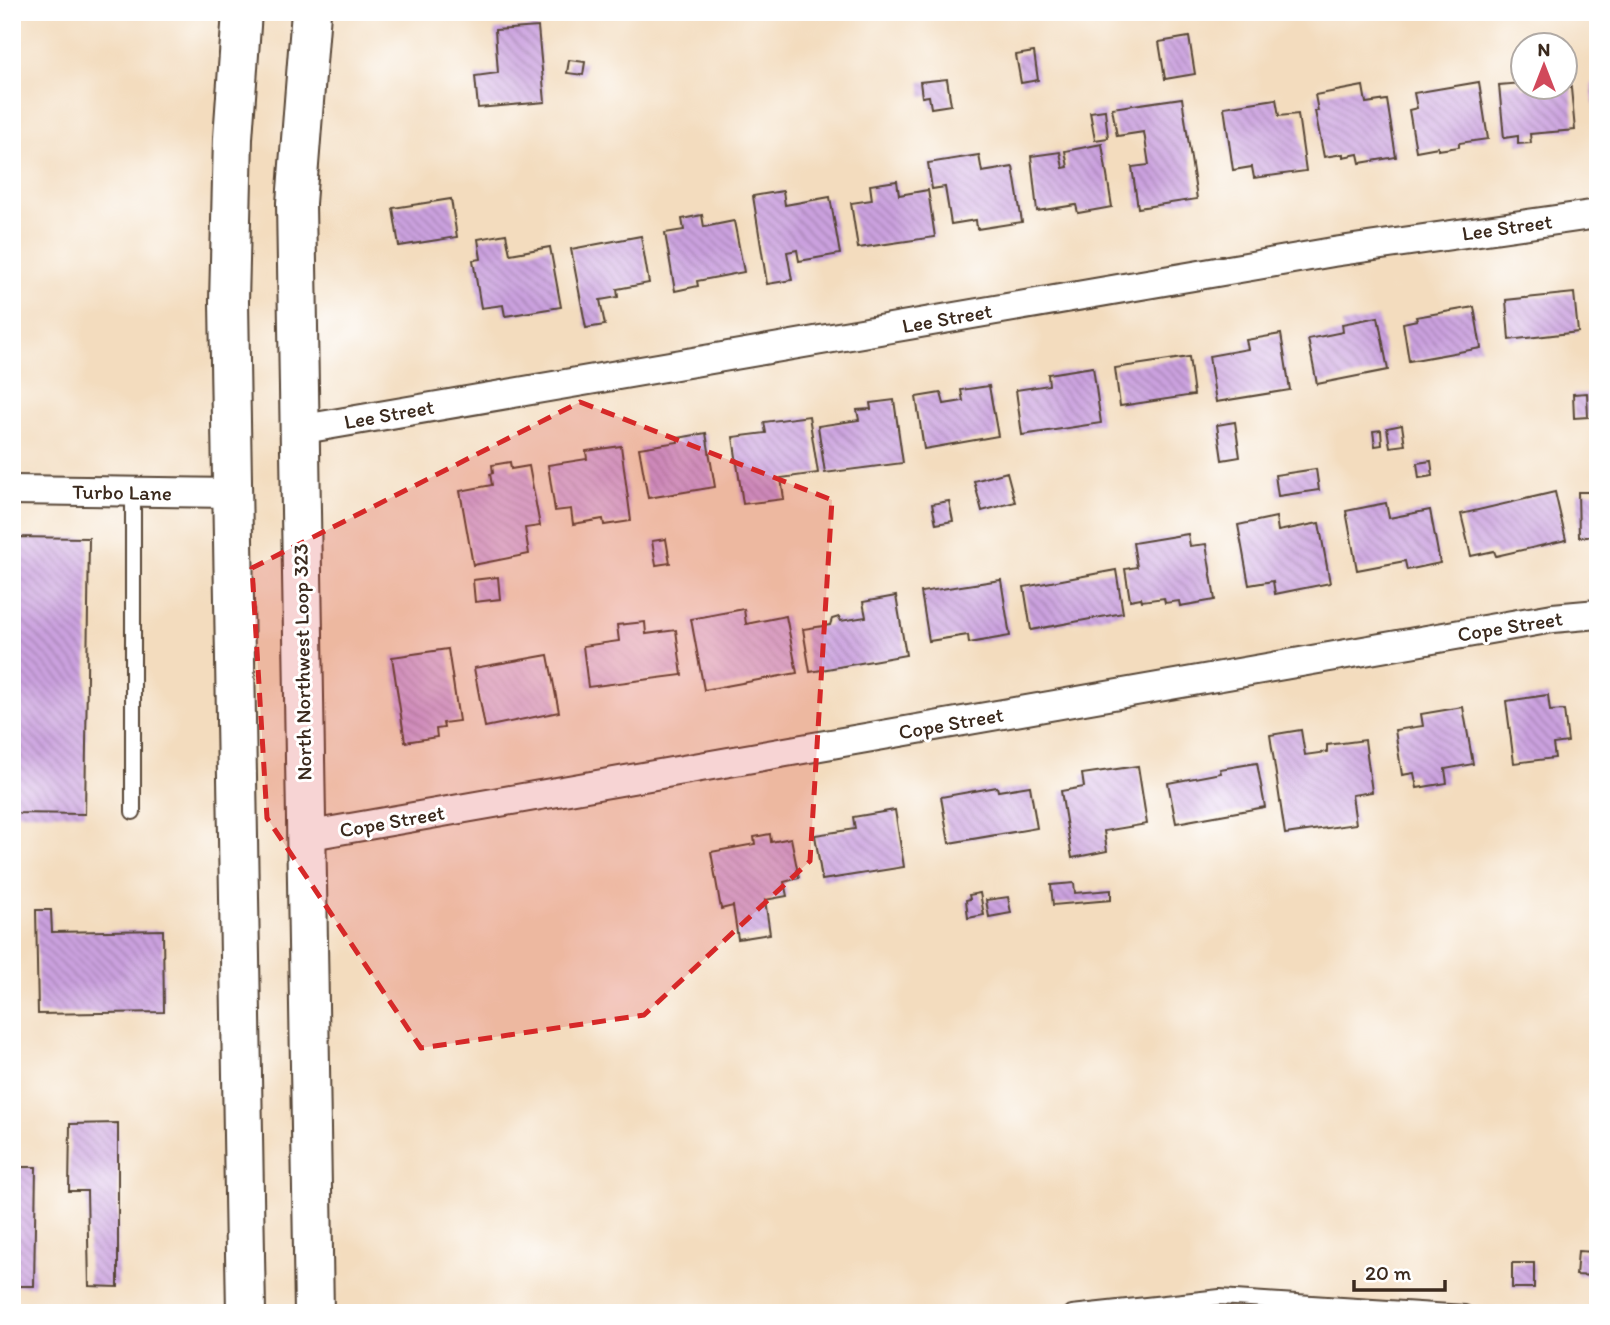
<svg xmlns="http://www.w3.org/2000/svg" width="1610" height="1325" viewBox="0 0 1610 1325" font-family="Itim,sans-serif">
<defs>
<pattern id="building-back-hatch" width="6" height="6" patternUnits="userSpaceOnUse" patternTransform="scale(1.75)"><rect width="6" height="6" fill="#cba1df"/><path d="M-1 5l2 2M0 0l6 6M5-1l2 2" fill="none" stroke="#a683b4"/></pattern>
</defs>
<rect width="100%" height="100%" fill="#fff"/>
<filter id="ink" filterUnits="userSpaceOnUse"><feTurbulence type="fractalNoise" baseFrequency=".0143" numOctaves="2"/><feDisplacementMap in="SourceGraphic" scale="14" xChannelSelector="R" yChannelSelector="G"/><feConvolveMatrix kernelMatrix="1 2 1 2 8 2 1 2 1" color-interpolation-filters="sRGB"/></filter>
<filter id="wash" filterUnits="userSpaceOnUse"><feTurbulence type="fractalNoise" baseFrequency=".00686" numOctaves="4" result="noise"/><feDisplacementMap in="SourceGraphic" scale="28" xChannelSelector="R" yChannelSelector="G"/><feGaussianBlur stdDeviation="1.57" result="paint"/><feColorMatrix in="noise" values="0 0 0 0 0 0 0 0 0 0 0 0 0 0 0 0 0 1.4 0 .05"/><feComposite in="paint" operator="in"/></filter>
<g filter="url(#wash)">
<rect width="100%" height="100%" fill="#f3dcbe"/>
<g id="blocks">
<path fill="url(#building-back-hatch)" d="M538,27L545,102L478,108L475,76L498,73L495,30Z
M1189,37L1195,74L1165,79L1159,42Z
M1034,52L1038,80L1021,83L1016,55Z
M569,60L585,62L583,75L567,73Z
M1564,78H1570L1575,130L1530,134L1531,143L1518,144V136L1504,138L1499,85L1522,83V88H1564Z
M947,79L951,105L931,108L929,96L922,97L920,82Z
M1479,82L1488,139L1459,143V147L1438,150V147L1416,151L1409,110L1417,108L1414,93Z
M1591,83H1598V124L1596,125Z
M1363,86L1366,103L1387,100L1396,157L1360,163L1358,154L1343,157V154L1324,157L1315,111H1318L1315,95Z
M1182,98L1197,199L1138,208L1132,167L1149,165L1144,132L1117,136L1112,108Z
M1276,99L1279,116L1298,114L1306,171L1254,178L1252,167L1233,170L1224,107Z
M1105,110L1108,138L1095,140L1090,112Z
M1102,144L1112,207L1078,213L1076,205L1037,211L1031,156L1060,152L1063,168L1068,167L1065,151Z
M979,155L982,172L1013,167L1022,222L977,229L976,220L951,224L945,187L932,189L928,163Z
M897,181L899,195L928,190L935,237L858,248L851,203L872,200L870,185Z
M783,191L785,205L830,197L840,254L799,261L797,250L787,252L792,280L767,284L753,196Z
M451,199L457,237L399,246L393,208Z
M702,215L704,227L734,221L744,272L697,281L698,286L675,291L665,233L684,230L682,219Z
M506,234L510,254L550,247L561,307L505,316L503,305L481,308L473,260L481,259L478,239Z
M641,236L649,283L617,289L618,297L600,300L605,325L586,328L571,249Z
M1574,293L1578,332L1509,340L1506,300Z
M1474,307L1481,348L1409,361L1403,323L1417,320L1416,317Z
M1378,317L1388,370L1317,384L1308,339L1343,332L1342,324Z
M1281,334L1290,390L1216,402L1209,356L1248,349L1246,340Z
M1189,357L1194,395L1120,406L1115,368Z
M1093,367L1101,423L1022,435L1016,390L1049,385L1048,374Z
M989,386L998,436L924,449L916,397L941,393L944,404L963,401L961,390Z
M1587,393L1588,417L1574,418L1573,394Z
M894,400L903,463L825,473L818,426L859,420L857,410L871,409L870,403Z
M809,416L818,473L781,478L784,499L743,504L733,437L766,433L764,422Z
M1235,422L1240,457L1222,460L1217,425Z
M1402,425L1405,445L1390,447L1387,428Z
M1381,430L1382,445L1375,446L1373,431Z
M706,433L715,487L648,498L639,448L678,442V438Z
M621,446L631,521L604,525L603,519L573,524L571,509L555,511L548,465L587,459L586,451Z
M1431,461L1433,476L1419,478L1417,463Z
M510,462L511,469L529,466L540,526L525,528L529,554L473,565L460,491L492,485L490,474L493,473L492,465Z
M1316,469L1319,490L1278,496L1275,475Z
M1007,472L1015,502L982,511L974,481Z
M1555,492L1566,540L1496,556L1494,551L1471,556L1461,514Z
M1578,492H1598V536L1579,537Z
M949,501L953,521L936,524L932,504Z
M1386,503L1389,518L1430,510L1440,563L1407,570L1405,561L1357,570L1346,511Z
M1276,517L1278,531L1319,523L1330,583L1275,594L1273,581L1249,585L1238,525Z
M1188,534L1190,546L1206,544L1215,600L1180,606L1179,601L1165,603L1164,598L1142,601L1141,598L1130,600L1125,569L1137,567L1133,543Z
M12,537L89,538L85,814L12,813Z
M666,539L670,563L656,565L652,541Z
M1116,570L1123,613L1031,630L1024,587Z
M498,577L500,599L475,602L473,580Z
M1001,580L1010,636L969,643L968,635L929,641L921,592Z
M896,596L906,655L810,672L803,629L830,625L832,619L839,617L841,621L866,617L863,602Z
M744,609L746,624L786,616L797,673L704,690L691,619Z
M645,622L646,634L676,630L682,675L588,687L583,646L619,641L617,625Z
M448,649L459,721L443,723L444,728L436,729L437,737L405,742L392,657Z
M548,655L559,712L485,727L474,668Z
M1548,695L1550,711L1564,710L1568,742L1553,744L1555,758L1514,763L1506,701Z
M1463,707L1473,764L1445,769L1447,783L1417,788L1414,773L1402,775L1395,730L1423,726L1421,714Z
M1301,730L1305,755L1327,752V745L1365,740L1372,792L1352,795L1356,824L1285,834L1270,735Z
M1257,763L1265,807L1176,823L1168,783L1221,773L1220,769Z
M1138,766L1147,824L1104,831L1107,851L1072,858L1061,791L1084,787L1082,774Z
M1030,786L1037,828L949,843L941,797L997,787L998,791Z
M895,810L904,867L822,880L815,835L855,829L853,817Z
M770,834L771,842L791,838L799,878L784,882L787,896L765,900L770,934L738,939L733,906L721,909L711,852L755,844L754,837Z
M1074,883L1075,893L1111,890V900L1053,905L1051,885Z
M980,893L984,915L968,918L966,900L970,899L969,895Z
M1008,897L1011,913L989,917L986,900Z
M36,910H51L52,932L163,930L164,1012L38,1014Z
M118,1123V1287L89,1286L87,1191H69L70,1124Z
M12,1167H36L34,1286H12Z
M1593,1213H1598V1236L1592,1235Z
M1596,1243H1598V1305H1593L1595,1276L1576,1275L1578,1251L1595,1252Z
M1512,1263H1534V1288H1512Z"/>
</g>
</g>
<g filter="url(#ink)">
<use href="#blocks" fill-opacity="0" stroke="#574536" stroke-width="2"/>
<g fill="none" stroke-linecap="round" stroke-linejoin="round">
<defs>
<path id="service" d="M133,492V812
M1072,1313L1220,1297L1465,1313"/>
<path id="minor" d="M298,430L1333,252L1598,214
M12,490L232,493
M305,836L1553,618L1598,614"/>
<path id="trunk" d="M242,12L233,138L229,302L246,1313
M311,12L296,203L314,1313"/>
</defs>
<use href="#service" stroke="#574536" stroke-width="18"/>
<use href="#minor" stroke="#574536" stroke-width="32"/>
<use href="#trunk" stroke="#574536" stroke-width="42"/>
<use href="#service" stroke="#fff" stroke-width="14"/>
<use href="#minor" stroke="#fff" stroke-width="28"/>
<use href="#trunk" stroke="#fff" stroke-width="38"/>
</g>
</g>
<path fill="#d62828" fill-opacity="0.2" stroke="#d62828" stroke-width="5" stroke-dasharray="14 9" stroke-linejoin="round" d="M580,402L832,500L810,861L644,1015L421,1048L267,818L252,568Z"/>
<g text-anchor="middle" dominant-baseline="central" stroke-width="6" stroke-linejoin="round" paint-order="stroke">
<g font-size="21" fill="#3b2a1e" stroke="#fff">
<text transform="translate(1507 227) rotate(-8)">Lee Street</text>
<text transform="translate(947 318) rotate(-10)">Lee Street</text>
<text transform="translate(389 414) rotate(-10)">Lee Street</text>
<text transform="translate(122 492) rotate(1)">Turbo Lane</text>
<text transform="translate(1510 626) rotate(-9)">Cope Street</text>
<text transform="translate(302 662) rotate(-91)">North Northwest Loop 323</text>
<text transform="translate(951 723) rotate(-10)">Cope Street</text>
<text transform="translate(392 821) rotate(-10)">Cope Street</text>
</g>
</g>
<rect width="1610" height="1325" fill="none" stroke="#fff" stroke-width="42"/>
<g transform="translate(1544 66)"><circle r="33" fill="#ffffff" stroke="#b1aaa5" stroke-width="2"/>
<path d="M0-5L12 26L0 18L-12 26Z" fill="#d1495b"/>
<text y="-10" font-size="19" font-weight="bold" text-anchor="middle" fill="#3b2a1e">N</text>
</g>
<path d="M1354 1280v10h91v-10" fill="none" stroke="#3b2a1e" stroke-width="3.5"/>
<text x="1365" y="1280" font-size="21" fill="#3b2a1e" stroke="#ffffff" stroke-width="5" paint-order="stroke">20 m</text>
</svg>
